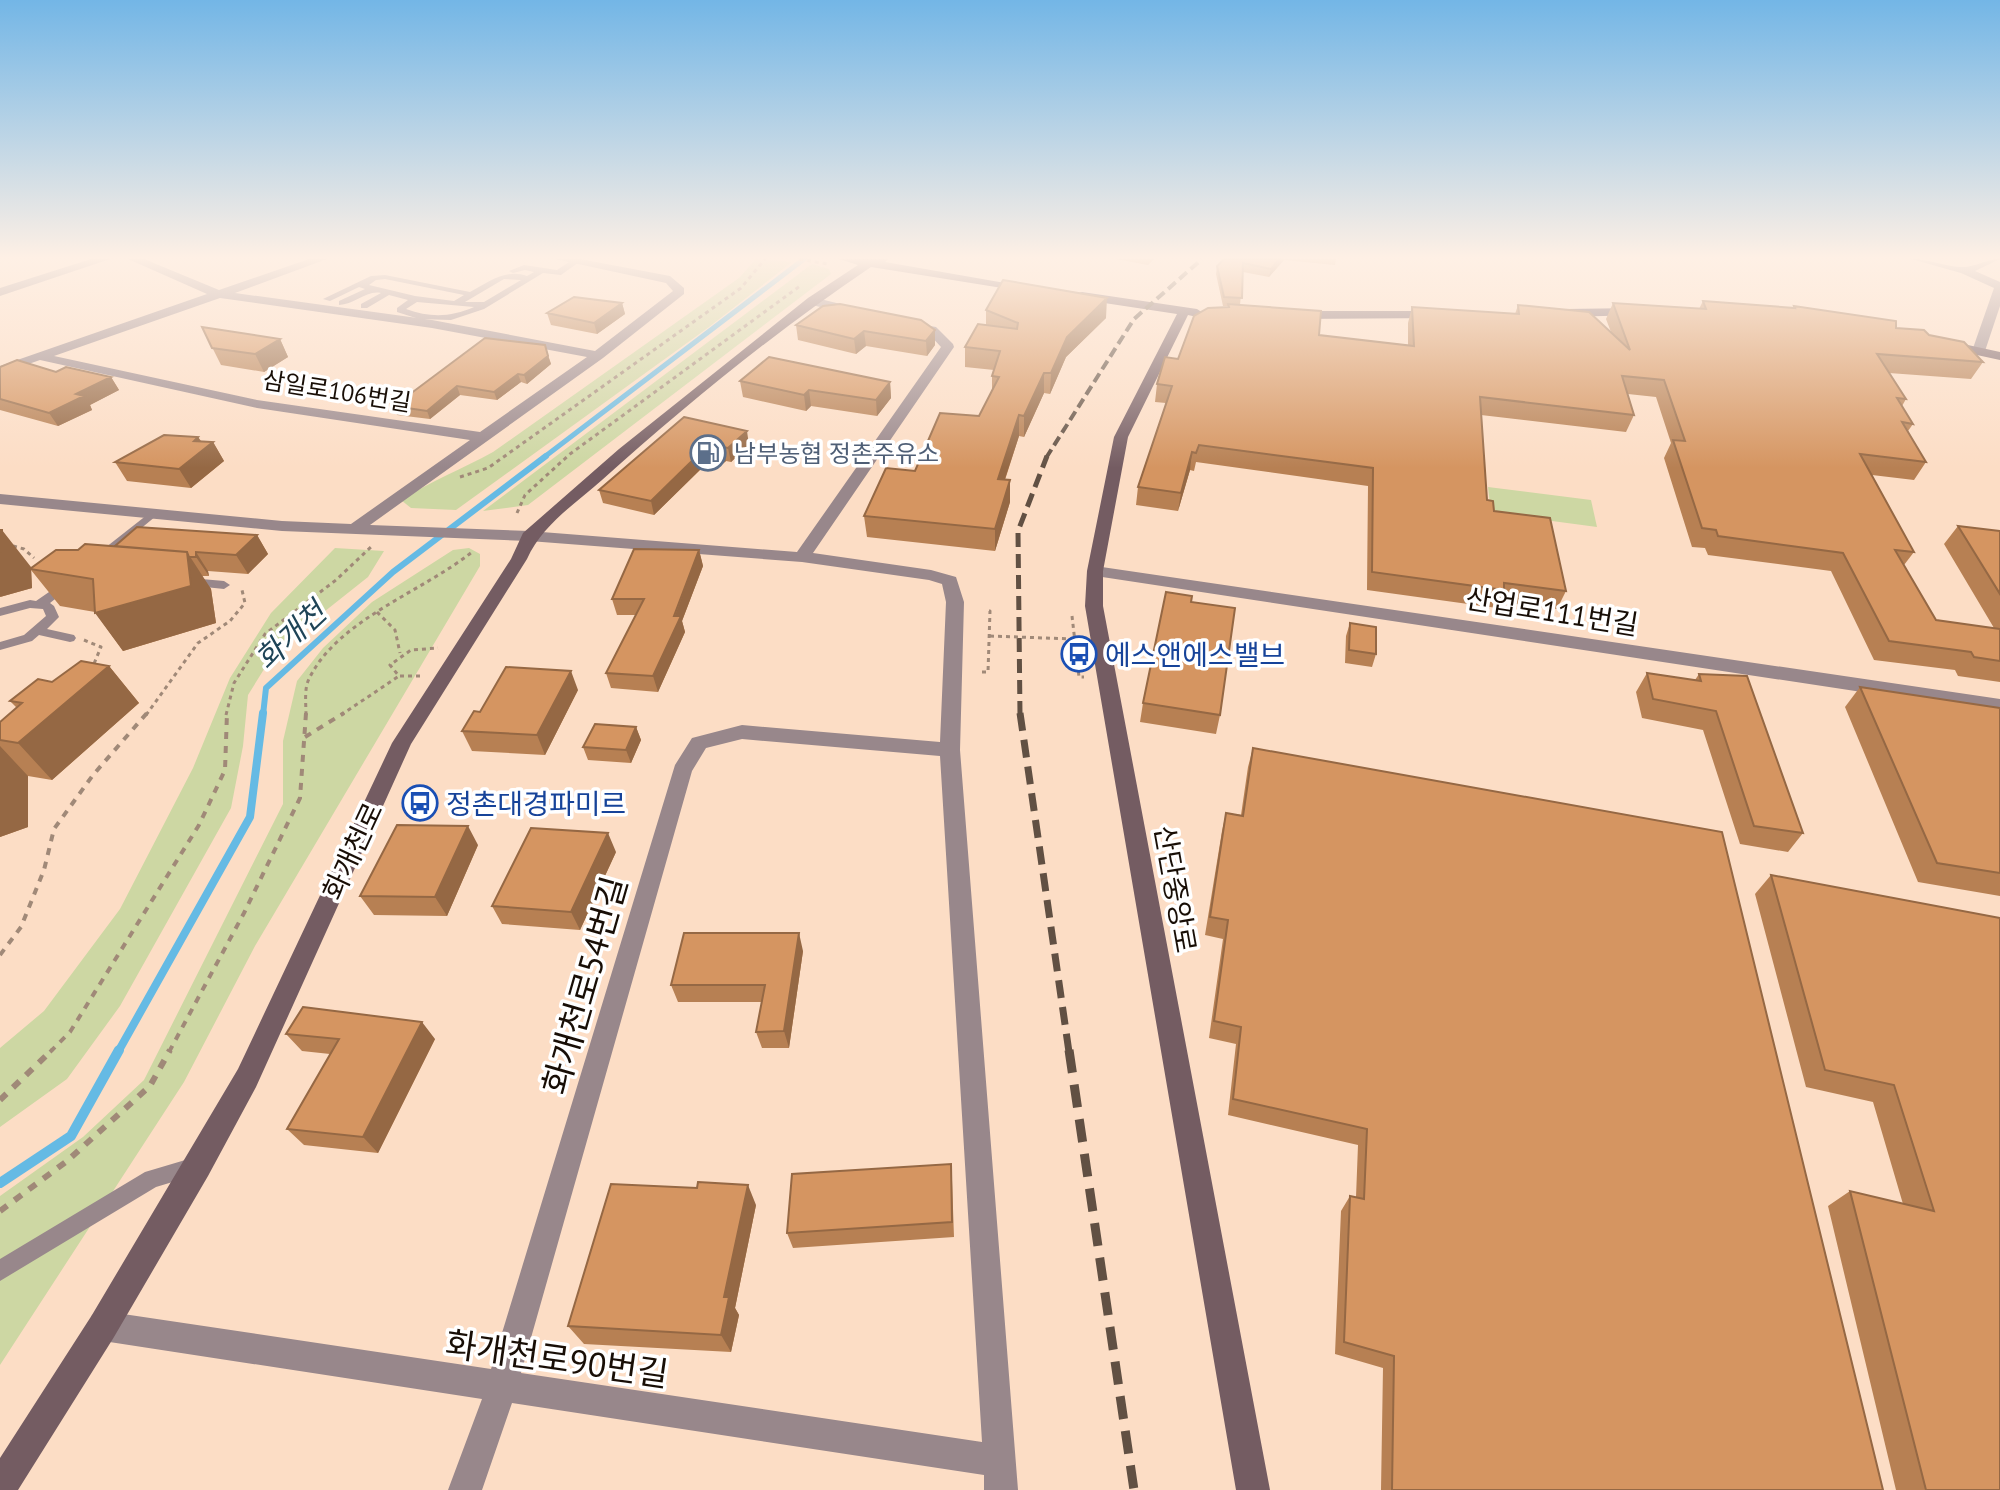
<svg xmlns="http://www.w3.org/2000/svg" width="2000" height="1490" viewBox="0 0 2000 1490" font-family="'PT Sans','Noto Sans KR',sans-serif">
<rect width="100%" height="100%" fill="#fcddc5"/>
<path fill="#cdd7a3" d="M756,259L792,262L709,327L456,510L411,508L401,500C431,481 462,469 493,452L739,278Z
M812,264L829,269L831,274L528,505L483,511Z
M1488,487L1591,500L1597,527L1491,513Z
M335,548L384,551L368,577L276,650L248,695L243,746L231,808L120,1006L67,1079L0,1127V1048L44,1011L120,909L193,768L230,678L271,613Z
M469,548L480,554V566L255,946L184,1082L0,1365V1196L83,1137L144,1080L283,804V741L297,681L323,648L372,602L453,550Z"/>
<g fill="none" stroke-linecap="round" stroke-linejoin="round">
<path stroke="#65bae4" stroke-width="5" d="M543,458L804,259"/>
<path stroke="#65bae4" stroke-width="6" d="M263,715L266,688L393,572L546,456"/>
<path stroke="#65bae4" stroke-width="8" d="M118,1052L250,817L263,713"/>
<path stroke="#65bae4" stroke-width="10" d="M0,1183L71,1136L119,1050"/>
<path stroke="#a08978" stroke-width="3" stroke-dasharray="4 4" stroke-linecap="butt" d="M799,259L828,264
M460,477L488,468L741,288L765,259
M517,513L525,495L570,454L800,286
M13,546L24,549L34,558
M377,612L395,630L400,653
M1072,616L1079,677H1084
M84,640L101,647L93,666
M982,672H988L990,611H987
M420,676H399L390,665L411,650L438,648
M146,715L198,643L230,621L245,603L242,590
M226,715L234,683L265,634L336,580L371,547
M306,715C306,705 304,688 309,679C337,620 422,592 472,552
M341,715L399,676"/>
<path stroke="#a08978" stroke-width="4" stroke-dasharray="7 7" stroke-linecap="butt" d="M305,737L344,713
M0,955L21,927L44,870L54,829L93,775L147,713
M50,1052L70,1032L199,825L225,770L227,713
M169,1052L244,913L300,798L306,713"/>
<path stroke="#a08978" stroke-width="6" stroke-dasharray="9 9" stroke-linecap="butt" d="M0,1100L52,1050
M0,1211L67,1161L150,1086L170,1050"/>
<path fill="#98878b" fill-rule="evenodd" d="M572,260L579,262L561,275L543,273L484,309L451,320L419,319L397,312V308L408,300L389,295L367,308H361V304L381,293C366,290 354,305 339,305V301L365,289L359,287L330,301L323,299L371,276L385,275L470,292C488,282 507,268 527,276L534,272L525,270L513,273L509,271L524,265L557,270ZM385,279L464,295L454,301L415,296L369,285L376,280ZM504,279L521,280L484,302H465ZM417,302L474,307C451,317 431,318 406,309Z
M152,511L158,514L156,516L104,559H96V555Z
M190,578L224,581L230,585L224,589L186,585L184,582Z
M65,581L69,582L71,585L69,588L50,603L54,606L59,617L47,629L74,635L76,638L74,641L70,642L39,635L32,641L0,650V642L24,635L46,616L43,609L30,608L0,616V608L30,600L36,601Z
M192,1158L199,1160L202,1167L199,1174L156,1187L0,1281V1259L145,1172Z"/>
<path fill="#98878b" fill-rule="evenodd" d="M91,259H110L0,296V288Z
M128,259H144L219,290L309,259H327L235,293L432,320L595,351L673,291L666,283L555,259H580L670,276L684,288V294L603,358L370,525L529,531L797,552L941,347L928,333L907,328V322L936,327L953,344L954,347L813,553L931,570L956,577L964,602L960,750L1018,1490H984V1475L512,1403L482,1490H448L482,1399L103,1341L92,1337L88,1326L92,1315L103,1311L491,1369L675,765L692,738L742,725L940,742L946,602L942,584L929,580L802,562L529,541L282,531L0,504V494L282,521L351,524L470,440L257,408L40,360L0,374V366L207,294ZM220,298L432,328L587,357L480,432L257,400L54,356ZM742,739L940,756L982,1442L521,1373L692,771L706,748Z
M1911,259C1929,259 1946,267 1963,267C1975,267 1987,259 2000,259L1975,271L2000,282V306L1984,354L1972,351L1994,288L1961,273Z
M812,297L861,309L863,312L857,316L808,304V298Z
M1095,566L2000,699V713L1089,575V567Z"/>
<path fill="#745c62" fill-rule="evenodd" d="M839,259H888L885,262L1033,288L1027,292L871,267C777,330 687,404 602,480C575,504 542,525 527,559L411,744L256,1087L208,1176L114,1337L18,1490H0V1458L92,1315L238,1069L392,743L511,559L523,533L619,449L808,298L858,265Z
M1082,292L1197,309L1203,313L1197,317L1188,315L1128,437L1103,571V606L1270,1490H1236L1085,606L1087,571L1114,437L1177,314L1078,299V293Z
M1637,308L1641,309V315L1565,317L1559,313L1565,309Z
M1437,311L1443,315L1441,318L1293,319L1287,315L1293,311Z
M1945,340L2000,352V360L1940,347L1939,344Z"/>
<path stroke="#615043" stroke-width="4" stroke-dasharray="10 5" stroke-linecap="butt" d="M1046,458L1134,319L1202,259"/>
<path stroke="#615043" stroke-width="5" stroke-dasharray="14 7" stroke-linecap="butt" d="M1020,715L1018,531L1047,456"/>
<path stroke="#615043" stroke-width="7" stroke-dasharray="18 9" stroke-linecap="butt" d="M1020,713L1069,1052"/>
<path stroke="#615043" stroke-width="9" stroke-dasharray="23 12" stroke-linecap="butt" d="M1069,1050L1134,1490"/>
<path stroke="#a08978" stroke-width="3" stroke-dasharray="4 4" stroke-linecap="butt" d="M990,636L1073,639"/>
</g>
<path fill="#b78053" d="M1116,259H1154L1148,265Z
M1224,259H1336L1335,265L1284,260L1269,277L1243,272L1240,305L1319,335L1408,345V323L1412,307L1515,314L1518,305L1611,332L1606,319L1613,303L1699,309L1703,301L1792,308L1794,306L1929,335L1983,362L1971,379L1889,373L1906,399L1902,406L1913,424L1908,431L1926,462L1914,480L1872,475L1914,552L1904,565L1936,620L1994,628L1944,544L1958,526L2000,531V682L1958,676L1955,670L1874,660L1831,571L1708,555L1705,548L1692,547L1664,458L1671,443L1656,397L1628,394L1634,415L1626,432L1481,415L1487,500L1494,511L1566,591L1557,609L1499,602L1497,608L1367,590L1368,486L1196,462L1194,471L1190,470L1178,511L1136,505L1138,487L1166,403L1155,402L1157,384L1178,359L1228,307V306H1223L1216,274L1217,266Z
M622,303L625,314L597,334L551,325L547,313Z
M986,310L1106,318L1066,357L1050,394L1044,393L1024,437L1019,436L1005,480H1010V502L995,551L867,537L864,516L979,416L992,391V376L994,370L965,367V347L986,325Z
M796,325L935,330V345L927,356L866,346L856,354L798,340Z
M202,327L280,339L288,357L264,372L221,365Z
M545,345L551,364L527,384L521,382L497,400L460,395L430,419L397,415L394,406Z
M0,367L111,377L119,390L90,405L92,410L58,426L0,410Z
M740,381L890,382L891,398L877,416L811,406L806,411L743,397Z
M684,417L749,445L731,462L726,461L719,467L705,465L654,515L603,503L599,490Z
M198,437L201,441L213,442L224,461L191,488L127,481L115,462Z
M257,535L268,554L248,574L208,571L209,576H202L211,589L216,623L123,651L95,612L60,606L31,570L32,588L0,597L31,567V568L78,550Z
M699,550L703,566L682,621L685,632L658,692L611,688L606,673L636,615H617L612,599Z
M1191,602L1220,715L1216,734L1140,722L1143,703Z
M1350,623L1376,654L1372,667L1345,663L1346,636Z
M109,666L139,703L52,780L28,776V827L0,837V722L17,708L10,701L52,682Z
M1647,673L1695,680L1699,674L1803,833L1788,852L1740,844L1703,730L1642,718L1636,692Z
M1860,687L2000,708V896L1918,882L1845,707Z
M578,690L545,755L472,751L462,731Z
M636,727L641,740L631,763L588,760L583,747Z
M1253,748L1883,1490H1381L1383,1368L1335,1354L1341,1211L1350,1196L1356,1197L1358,1145L1228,1115L1236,1044L1209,1038L1223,939L1205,935L1222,831L1226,813L1241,815L1248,767Z
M478,845L447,916L374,915L360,896Z
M616,852L580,930L502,924L492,906Z
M1771,875L2000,918V1490H1896L1828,1206L1850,1191L1903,1204L1873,1102L1806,1087L1755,894Z
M803,951L789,1048H762L756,1032L762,1002H678L671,985Z
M286,1034L435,1039L378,1153L304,1145L287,1129L330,1054L302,1051Z
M952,1180L954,1237L793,1248L787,1233Z
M756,1205L735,1308L739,1315L731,1352L584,1344L568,1326Z"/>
<path fill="#956844" d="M1279,259L1284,260L1269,277L1271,269Z
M1107,298L1106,318L1066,357L1050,394L1051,373L1067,337Z
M622,303L625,314L597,334L594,323Z
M935,330V345L927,356L926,341Z
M864,331L866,346L856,354L854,339Z
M280,339L288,357L264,372L255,354Z
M548,356L551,364L527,384L524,375Z
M1044,373V393L1024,437V416Z
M518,374L521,382L497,400L494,392Z
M111,377L119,390L90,405L92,410L58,426L49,413L76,394Z
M890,382L891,398L877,416L876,400Z
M457,386L460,395L430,419L427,411Z
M809,390L811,406L806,411L804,395Z
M1019,415V436L998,500V479Z
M747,431L749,445L731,462L728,448Z
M198,437L205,448L213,442L224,461L191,488L179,469L194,441Z
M723,447L726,461L719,467L716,453Z
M702,451L705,465L654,515L651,501Z
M1192,452L1190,470L1178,511L1181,493Z
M1010,480V502L995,551V529Z
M2,530L31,567L32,588L0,597V552Z
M257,535L268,554L248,574L236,555Z
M699,550L703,566L682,621L685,632L658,692L653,676Z
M187,552L211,589L216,623L123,651L95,613Z
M196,552L208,571L209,576L196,557Z
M109,666L139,703L52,780L18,743Z
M571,671L578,690L545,755L537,735Z
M636,727L641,740L631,763L626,750Z
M0,746L28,776V827L0,837Z
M468,826L478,845L447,916L435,897Z
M608,833L616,852L580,930L571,912Z
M799,933L803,951L789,1048L784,1031Z
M422,1022L435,1039L378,1153L363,1137Z
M748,1185L756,1205L735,1308L739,1315L731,1352L721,1335L724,1297Z"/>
<path fill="#d59561" stroke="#956844" stroke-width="2" d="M1224,259H1279L1271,269L1243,263L1242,298L1224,297L1217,266Z
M1003,280L1107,298L1067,337L1051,373H1044L1024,416L1019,415L998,479L1010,480L995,529L864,516L886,468L915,471L940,413L979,416L999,377L992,376L1000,351L965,347L978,324L1017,329L1018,323L986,310Z
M574,297L622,303L594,323L547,313Z
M1703,301L1795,308L1794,306L1896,321V328L1924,330L1929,335L1964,342L1983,362L1877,354L1906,399L1897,398L1913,424L1902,422L1926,462L1860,454L1914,552L1895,550L1936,620L2000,629V661L1974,657L1971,652L1889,641L1843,553L1718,536L1716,530L1702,528L1673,440L1685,441L1664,380L1622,376L1634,415L1480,397L1487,500L1493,501L1494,511L1550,518L1566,591L1504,583V590L1372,572L1373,468L1199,445L1196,453L1192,452L1181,493L1138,487L1172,386L1157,384L1165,357L1178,359L1194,316L1208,308L1229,307L1228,304L1321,311L1319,335L1414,346L1412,307L1519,314L1518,305L1589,312L1630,350L1613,303L1706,309Z
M840,304L921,320L935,330L926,341L864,331L854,339L796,325L823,306Z
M202,327L280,339L255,354L212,348Z
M485,338L545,345L548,356L524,375L518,374L494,392L457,386L427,411L394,406Z
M769,357L890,382L876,400L809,390L804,395L740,381Z
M17,360L56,372L66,367L111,377L76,394L84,396L49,413L0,399V367Z
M684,417L747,431L728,448L723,447L716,453L702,451L651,501L599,490Z
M164,435L198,437L194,441L213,442L179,469L115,462Z
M1958,526L2000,531V594Z
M137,527L257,535L236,555L196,552V557H189L187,552L115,546Z
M0,530H2V551L0,552Z
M85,544L187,552L191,586L95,613L93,579L30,569L56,550H78Z
M634,549L699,550L674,616H681L653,676L606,673L644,599H612Z
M1166,592L1192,596L1191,602L1235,608L1220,715L1143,703Z
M1350,623L1376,627V654L1349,650Z
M81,661L109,666L18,743L0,740V722L22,703L10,701L38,679L52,682Z
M506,667L571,671L537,735L462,731L474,711L480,712Z
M1647,673L1701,681L1699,674L1747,676L1803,833L1754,826L1716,711L1653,699Z
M1860,687L2000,708V873L1937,863Z
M595,724L636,727L626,750L583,747Z
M1253,748L1722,832L1883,1490H1392L1394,1356L1344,1342L1350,1196L1364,1199L1367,1129L1233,1099L1241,1027L1214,1021L1228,920L1210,917L1226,813L1243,816Z
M397,825L468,826L435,897L360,896Z
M531,828L608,833L571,912L492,906Z
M1771,875L2000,918V1490H1926L1850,1191L1934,1211L1894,1085L1825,1070Z
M684,933H799L784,1031L756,1032L765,985H671Z
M303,1007L422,1022L363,1137L287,1129L339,1039L286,1034Z
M951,1164L952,1222L787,1233L792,1174Z
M698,1182L748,1185L724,1297H729L721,1335L568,1326L611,1184L697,1188Z"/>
<linearGradient id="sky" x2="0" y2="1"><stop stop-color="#73b6e6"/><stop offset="0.55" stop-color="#fef0e5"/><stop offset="1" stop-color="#fef0e5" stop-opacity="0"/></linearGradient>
<rect width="2000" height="468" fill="url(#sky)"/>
<defs>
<symbol id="fuel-ring" viewBox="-11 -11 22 22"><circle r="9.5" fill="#fff" stroke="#5c6f8a" stroke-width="1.5"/><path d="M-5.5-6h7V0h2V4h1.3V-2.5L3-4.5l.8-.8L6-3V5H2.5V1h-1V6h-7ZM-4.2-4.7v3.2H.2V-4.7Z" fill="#5c6f8a"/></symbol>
<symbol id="bus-ring" viewBox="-11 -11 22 22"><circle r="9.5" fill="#fff" stroke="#1a4fb4" stroke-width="1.5"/><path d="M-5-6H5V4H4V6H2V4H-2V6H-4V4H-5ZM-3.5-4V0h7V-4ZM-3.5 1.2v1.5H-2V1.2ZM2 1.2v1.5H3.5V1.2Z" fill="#1a4fb4"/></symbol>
</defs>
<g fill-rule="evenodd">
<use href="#fuel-ring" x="688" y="433" width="40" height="40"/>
<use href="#bus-ring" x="1059" y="634" width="40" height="40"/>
<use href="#bus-ring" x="400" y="783" width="40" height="40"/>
</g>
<g text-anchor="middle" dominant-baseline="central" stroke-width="7" stroke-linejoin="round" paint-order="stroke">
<g font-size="24" fill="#180e06" stroke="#fff">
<text transform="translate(337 391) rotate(9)">삼일로106번길</text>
</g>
<g font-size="24" fill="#4e5e75" stroke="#fff" text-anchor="start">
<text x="734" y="453">남부농협 정촌주유소</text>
</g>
<g font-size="28" fill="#180e06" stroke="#fff">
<text transform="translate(1552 611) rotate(9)">산업로111번길</text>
<text transform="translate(352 851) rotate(-65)">화개천로</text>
<text transform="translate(1176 889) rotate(80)">산단중앙로</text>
</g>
<g font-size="28" fill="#164399" stroke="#fff" text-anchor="start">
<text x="1105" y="654">에스앤에스밸브</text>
<text x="446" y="803">정촌대경파미르</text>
</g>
<g font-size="30" font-style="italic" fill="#1f4457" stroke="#fff">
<text transform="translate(290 635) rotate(-43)">화개천</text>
</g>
<g font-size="34" fill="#180e06" stroke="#fff">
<text transform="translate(584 985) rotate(-74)">화개천로54번길</text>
<text transform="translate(557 1358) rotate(8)">화개천로90번길</text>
</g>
</g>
</svg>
